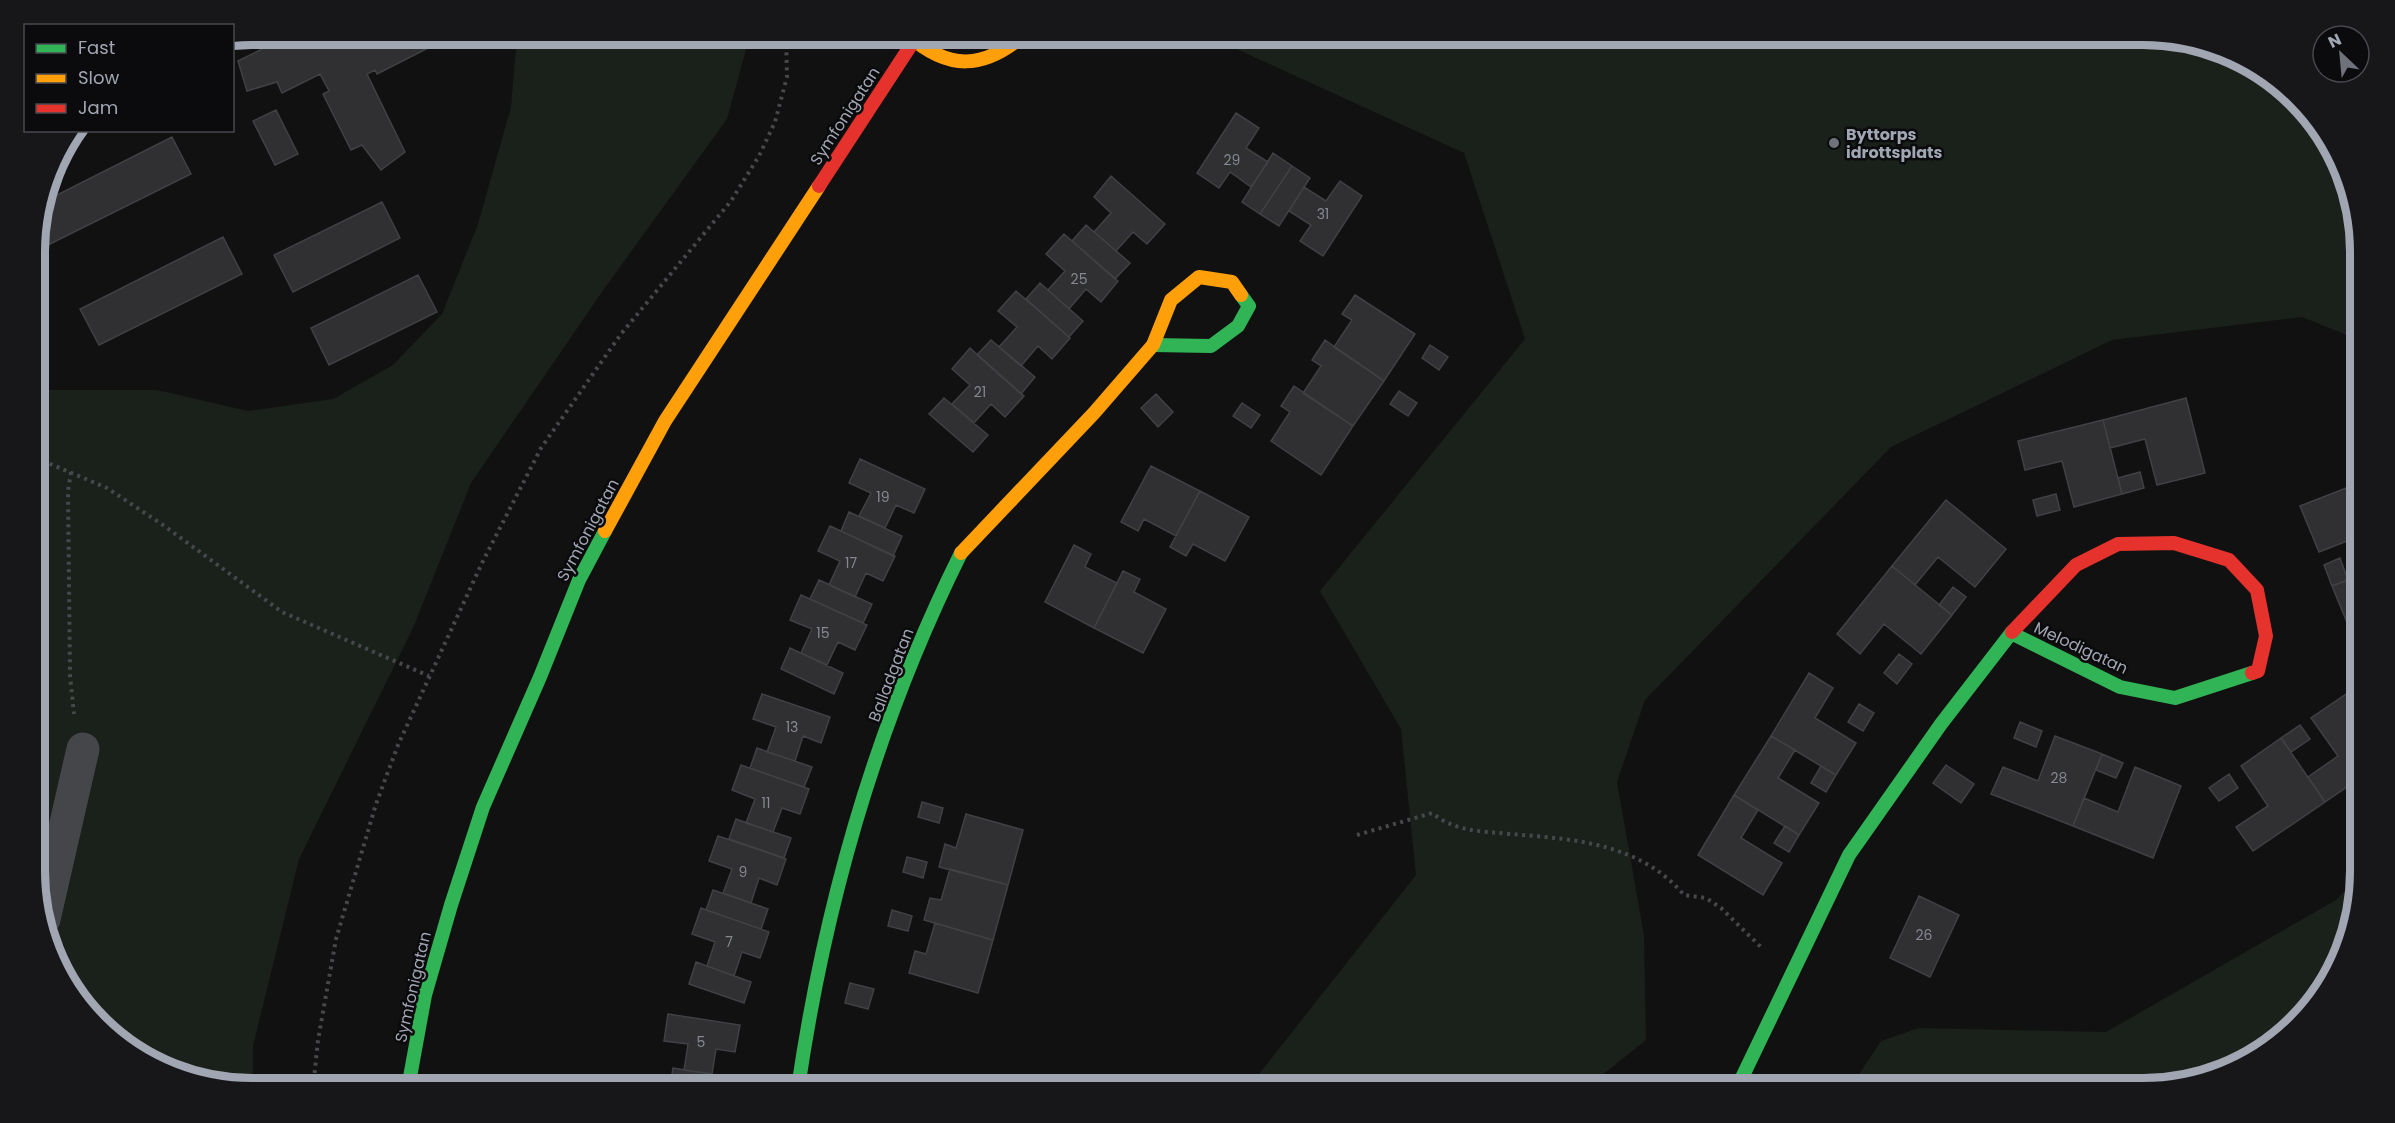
<svg xmlns="http://www.w3.org/2000/svg" width="2395" height="1123" viewBox="0 0 2395 1123" font-family="Poppins,sans-serif">
<rect width="100%" height="100%" fill="#111"/>
<path fill="#1a201a" d="M2143,34L2227,51L2316,120L2359,224V340L2302,317L2112,340L1891,447L1645,700L1617,782L1644,935L1646,1040L1586,1088H1248L1416,875L1401,729L1320,591L1525,339L1464,153L1206,35Z
M517,35H750L727,119L604,289L471,483L413,628L299,859L253,1046V1088L168,1072L79,1003L36,900L35,390H157L248,411L333,399L393,365L442,314L478,224L511,107Z
M2360,875L2344,955L2315,1004L2264,1052L2157,1088H1850L1881,1041L1919,1028L2106,1032L2336,900Z"/>
<path fill="#303032" stroke="#404145" stroke-width="1.5" d="M292,34H334L338,42L354,34H446L448,38L377,74L375,70L367,74L405,152L381,170L362,145L351,150L323,94L329,91L320,74L282,93L277,82L247,91L238,61Z
M276,110L298,154L275,165L253,121Z
M1236,113L1259,128L1246,148L1268,162L1251,187L1230,172L1219,188L1197,173Z
M172,137L191,174L48,245L38,225L45,201Z
M1273,153L1292,166L1260,214L1242,202Z
M1292,166L1310,178L1279,226L1260,214Z
M1111,176L1165,224L1147,244L1133,232L1116,251L1094,232L1111,213L1094,197Z
M1340,181L1362,196L1323,256L1300,241L1311,225L1289,211L1304,187L1326,201Z
M382,202L400,238L293,292L274,255Z
M1086,225L1130,263L1115,279L1072,241Z
M1064,234L1118,281L1101,302L1086,289L1069,309L1048,290L1065,271L1046,254Z
M223,237L242,274L99,345L80,309Z
M418,275L437,312L329,365L311,328Z
M1040,283L1083,321L1069,337L1026,299Z
M1016,291L1070,338L1052,359L1038,346L1021,366L999,347L1017,327L998,311Z
M1355,295L1415,334L1384,381L1334,347L1352,320L1342,314Z
M991,340L1035,377L1021,394L977,355Z
M1325,340L1384,381L1353,426L1303,393L1321,366L1312,360Z
M1430,345L1448,357L1439,370L1422,358Z
M970,348L1024,396L1005,417L991,404L974,423L952,404L970,385L952,369Z
M1294,386L1353,426L1321,475L1271,441L1290,412L1281,406Z
M1399,391L1417,403L1408,416L1390,404Z
M1156,394L1173,412L1158,427L1141,408Z
M944,398L988,435L973,452L929,414Z
M2186,398L2205,473L2157,485L2145,439L2110,448L2103,420Z
M1242,403L1260,415L1251,428L1233,416Z
M2103,420L2122,494L2074,507L2062,461L2025,470L2018,441Z
M860,459L925,489L914,513L896,505L885,528L859,516L871,493L849,483Z
M1151,466L1200,491L1176,536L1144,519L1138,531L1121,522Z
M2140,472L2144,488L2122,494L2118,478Z
M2359,483L2360,536L2319,552L2300,506Z
M1200,491L1249,517L1225,561L1193,544L1186,556L1170,547Z
M2056,494L2060,510L2037,516L2033,500Z
M1946,500L2006,549L1975,587L1938,557L1915,585L1892,566Z
M849,512L902,536L893,556L841,531Z
M830,526L895,556L883,581L866,573L855,597L829,585L840,561L818,551Z
M1074,545L1091,554L1085,567L1117,583L1094,628L1045,602Z
M2340,558L2348,580L2332,586L2324,565Z
M1892,566L1952,615L1921,654L1884,624L1860,654L1837,634Z
M1123,571L1140,579L1134,592L1166,609L1143,653L1094,628Z
M2360,575V628L2351,632L2332,586Z
M819,580L872,604L863,623L810,599Z
M1953,587L1966,597L1952,615L1939,605Z
M801,595L867,625L855,650L838,642L827,665L801,653L812,629L790,620Z
M790,648L843,673L834,694L781,669Z
M1899,654L1912,664L1897,684L1884,673Z
M1809,673L1833,688L1815,718L1856,743L1836,775L1771,736Z
M2352,690L2360,702V778L2325,802L2308,777L2338,756L2311,718Z
M762,694L830,717L821,743L803,736L795,761L767,752L776,727L753,719Z
M1859,704L1874,713L1863,731L1848,722Z
M2020,722L2042,731L2036,747L2014,738Z
M2300,725L2310,739L2291,752L2281,738Z
M1771,736L1795,750L1778,778L1819,803L1799,835L1734,795Z
M2055,736L2102,754L2073,826L1991,794L2003,767L2038,781Z
M2281,738L2325,802L2253,851L2236,827L2268,806L2241,766Z
M757,748L812,767L804,787L750,768Z
M2102,754L2123,763L2116,778L2096,770Z
M741,765L809,789L800,814L782,808L773,832L746,823L755,799L732,790Z
M1946,765L1974,784L1961,803L1933,783Z
M1821,766L1836,775L1826,792L1811,783Z
M2135,767L2181,786L2153,858L2073,826L2084,798L2118,812Z
M2229,774L2238,788L2219,801L2209,788Z
M1734,795L1758,810L1741,838L1782,863L1763,895L1698,855Z
M922,802L943,808L939,823L918,817Z
M966,814L1023,830L1008,885L939,867L945,844L956,848Z
M736,819L791,838L784,858L729,839Z
M1785,826L1799,835L1789,852L1774,843Z
M718,836L786,859L777,885L759,878L751,903L723,893L732,869L709,861Z
M907,857L927,862L923,878L903,872Z
M950,869L1008,885L993,940L924,920L930,898L941,900Z
M713,890L768,909L761,929L706,910Z
M1919,896L1959,915L1930,977L1890,958Z
M701,908L769,932L760,958L742,952L734,976L707,966L715,942L692,934Z
M892,910L912,916L908,931L888,926Z
M935,923L993,940L978,993L909,973L915,951L926,954Z
M696,962L751,982L744,1003L689,984Z
M850,983L874,989L868,1009L845,1003Z
M668,1014L740,1025L735,1052L716,1049L712,1074L684,1070L688,1044L664,1041Z
M673,1068L730,1077L728,1088H670Z"/>
<g fill="none" stroke-linecap="round" stroke-linejoin="round">
<path stroke="#47484c" stroke-width="4" stroke-dasharray="3 4.5" stroke-linecap="butt" d="M786,44L805,38L807,34
M35,461L48,463L107,488L163,525L282,612L429,676
M71,472L68,491L70,675L74,714
M1357,835L1432,813C1456,832 1480,831 1510,834C1574,839 1640,843 1684,895L1706,898L1721,908L1762,948
M313,1088L318,1040L336,939L376,804L398,745L482,563L541,448L621,334L731,201L759,156L775,122L787,77L786,34"/>
<path stroke="#45464a" stroke-width="33" d="M44,919L83,749"/>
<path stroke="#30b455" stroke-width="14" d="M1153,345L1211,346L1238,326L1249,306L1241,295
M2011,633L2120,687L2175,698L2252,673
M408,1088L425,995L451,905L483,807L540,677L579,580L605,531
M798,1088C825,903 878,720 961,553
M1737,1088L1849,855L1941,724L2012,632"/>
<path stroke="#ff9f0a" stroke-width="14" d="M907,34C948,71 984,70 1025,34
M605,531L665,421L819,186
M961,553L1094,413L1153,345L1171,300L1199,277L1232,282L1241,295"/>
<path stroke="#e5322d" stroke-width="14" d="M819,186L913,42
M2012,632L2076,565L2118,544L2174,543L2229,560L2257,590L2266,636L2258,671L2252,673"/>
</g>
<circle fill="#6f727a" stroke="#0b0b0d" stroke-width="2" cx="1834" cy="143" r="6"/>
<g text-anchor="middle" dominant-baseline="central" stroke-width="5" stroke-linejoin="round" paint-order="stroke">
<g font-size="14" fill="#858893">
<text x="1232" y="160">29</text>
<text x="1323" y="214">31</text>
<text x="1079" y="279">25</text>
<text x="980" y="392">21</text>
<text x="883" y="497">19</text>
<text x="851" y="563">17</text>
<text x="823" y="633">15</text>
<text x="792" y="727">13</text>
<text x="2059" y="778">28</text>
<text x="766" y="803">11</text>
<text x="743" y="872">9</text>
<text x="1924" y="935">26</text>
<text x="729" y="942">7</text>
<text x="701" y="1042">5</text>
</g>
<g font-size="16" fill="#a1a6b3" stroke="#0b0b0d">
<text transform="translate(845 116) rotate(-57)">Symfonigatan</text>
<text transform="translate(588 530) rotate(-62)">Symfonigatan</text>
<text transform="translate(2081 648) rotate(25)">Melodigatan</text>
<text transform="translate(891 675) rotate(-69)">Balladgatan</text>
<text transform="translate(413 987) rotate(-77)">Symfonigatan</text>
</g>
<g font-size="16" font-weight="bold" fill="#a1a6b3" stroke="#0b0b0d" text-anchor="start">
<text x="1846" y="134">Byttorps<tspan x="1846" dy="18">idrottsplats</tspan></text>
</g>
</g>
<path d="M0 0H2395V1123H0ZM252 45H2143A207 207 0 0 1 2350 252V871A207 207 0 0 1 2143 1078H252A207 207 0 0 1 45 871V252A207 207 0 0 1 252 45Z" fill="#17171a" fill-rule="evenodd"/>
<path fill="none" stroke="#a1a6b3" stroke-width="8" d="M252 45H2143A207 207 0 0 1 2350 252V871A207 207 0 0 1 2143 1078H252A207 207 0 0 1 45 871V252A207 207 0 0 1 252 45Z"/>
<rect x="24" y="24" width="210" height="108" fill="#0b0b0d" stroke="#47494f" stroke-width="1.5"/>
<rect x="36" y="44" width="30" height="9" fill="#30b455" stroke="#47494f" stroke-width="1.5"/>
<text x="78" y="54" font-size="18" fill="#a1a6b3">Fast</text>
<rect x="36" y="74" width="30" height="9" fill="#ff9f0a" stroke="#47494f" stroke-width="1.5"/>
<text x="78" y="84" font-size="18" fill="#a1a6b3">Slow</text>
<rect x="36" y="104" width="30" height="9" fill="#e5322d" stroke="#47494f" stroke-width="1.5"/>
<text x="78" y="114" font-size="18" fill="#a1a6b3">Jam</text>
<g transform="translate(2341 54) rotate(334)"><circle r="28" fill="#0b0b0d" stroke="#47494f" stroke-width="1.5"/>
<path d="M0-4.5L10 22L0 15L-10 22Z" fill="#6f727a"/>
<text y="-9" font-size="16" font-weight="bold" text-anchor="middle" fill="#a1a6b3">N</text>
</g>
</svg>
